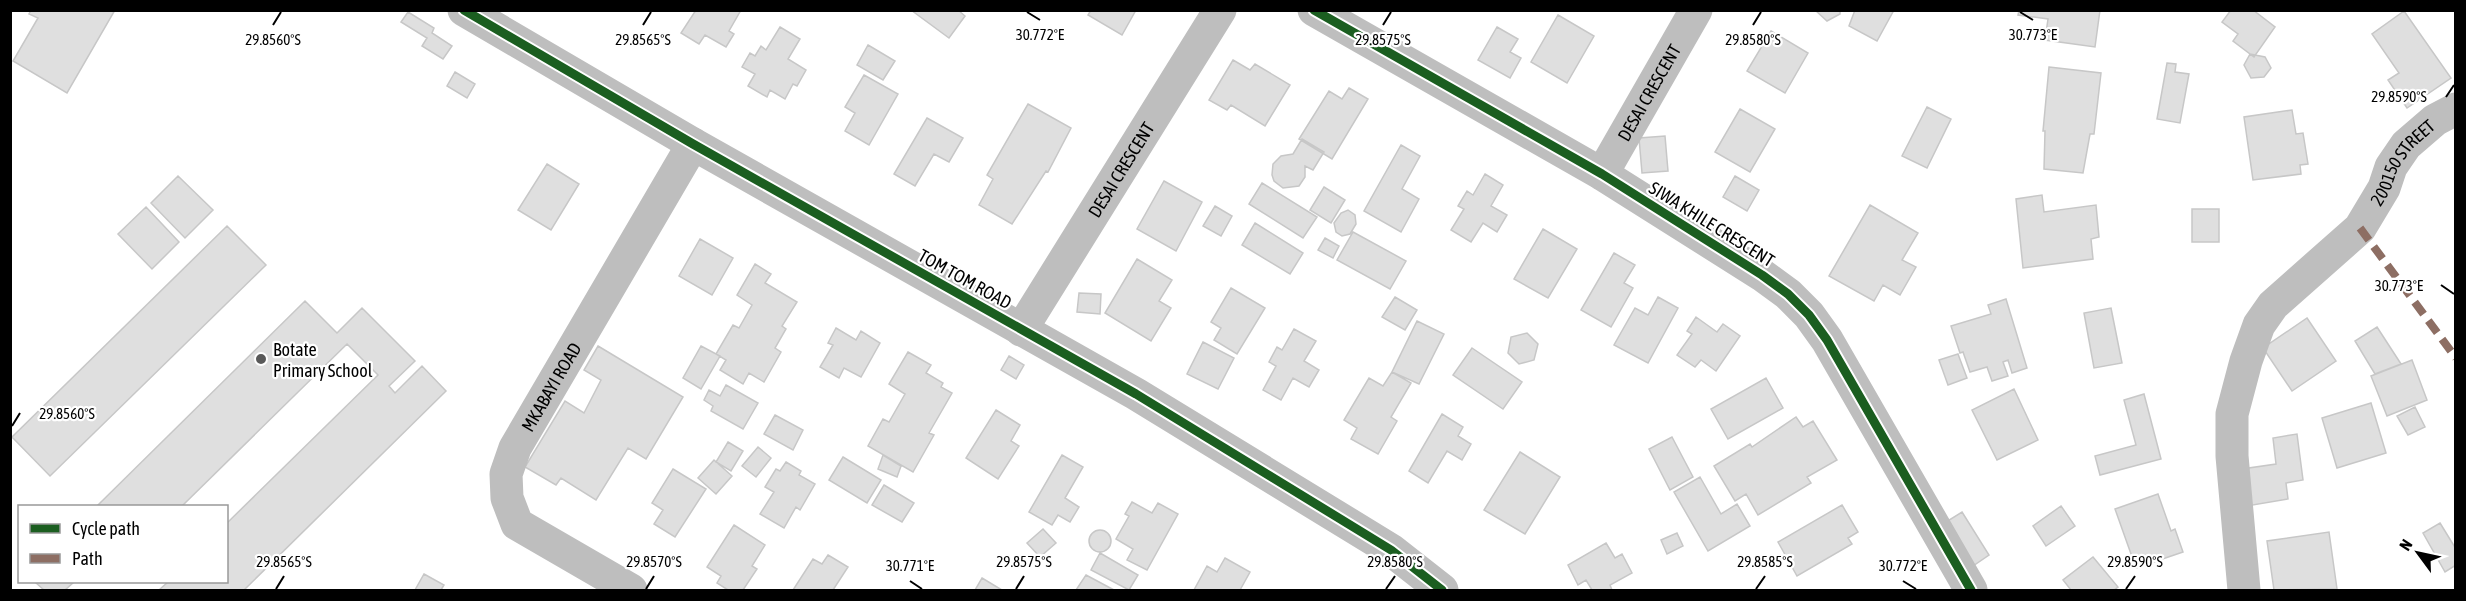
<svg xmlns="http://www.w3.org/2000/svg" width="2466" height="601" viewBox="0 0 2466 601" font-family="'Asap Condensed',sans-serif">
<rect width="100%" height="100%" fill="#fff"/>
<path fill="#dfdfdf" stroke="#c7c7c7" stroke-width="1.5" d="M31,10H115L67,93L13,61L38,18L29,14Z
M696,10H741L729,31L734,34L726,47L705,35L699,44L681,33Z
M911,10H958L965,16L949,38Z
M1091,10H1136L1122,35L1088,15Z
M1815,10H1840V14L1827,21Z
M1855,10H1894L1877,41L1849,26Z
M2019,10H2100L2095,47L2045,40L2048,19L2018,15Z
M2231,10H2253L2275,27L2254,57L2233,41L2238,34L2222,22Z
M2404,11L2451,78L2407,108L2388,80L2399,73L2372,34Z
M408,12L434,28L432,33L452,46L443,59L422,46L427,38L401,22Z
M1558,15L1594,36L1567,83L1531,62Z
M780,27L800,39L788,59L806,70L797,86L793,84L785,99L770,90L767,97L748,86L755,74L742,67L750,53L755,56L761,46L766,50Z
M1497,27L1518,39L1510,52L1521,58L1510,78L1478,60Z
M1771,31L1808,53L1785,93L1747,71Z
M868,45L895,61L883,80L857,65Z
M2250,54L2265,57L2271,68L2264,77L2251,78L2244,65Z
M1233,60L1250,70L1255,64L1290,85L1265,126L1231,105L1227,110L1209,100Z
M2167,63L2176,64L2175,72L2189,74L2180,123L2157,119Z
M2049,67L2101,73L2094,134H2090L2083,173L2044,169L2045,131H2043Z
M455,72L475,84L467,98L447,86Z
M864,75L898,94L869,145L845,131L855,113L845,107Z
M1349,88L1368,99L1332,159L1299,139L1329,91L1342,99Z
M1028,104L1071,128L1048,172L1046,171L1012,224L979,205L993,179L987,175Z
M1927,107L1951,119L1927,168L1902,156Z
M1740,109L1775,129L1750,172L1715,152Z
M2292,110L2296,134L2303,133L2308,164L2300,165L2301,174L2253,180L2244,117Z
M927,118L963,138L949,162L934,154L915,186L894,174Z
M1665,136L1668,171L1642,173L1639,138Z
M1302,139L1324,152L1313,170L1305,166V177L1299,186L1283,188L1274,181L1272,175L1273,164L1281,156L1293,154Z
M1401,145L1420,156L1402,189L1419,199L1401,232L1364,211Z
M547,164L579,184L551,230L518,210Z
M1485,174L1503,185L1491,206L1507,215L1497,232L1483,223L1471,242L1451,230L1464,209L1458,206L1467,191L1473,195Z
M178,176L213,210L185,238L151,203Z
M1735,176L1759,190L1747,211L1723,197Z
M1164,181L1202,202L1176,251L1137,229Z
M1262,183L1317,217L1303,238L1249,204Z
M1324,187L1345,200L1331,223L1310,210Z
M2042,195L2044,212L2096,205L2099,237L2091,239L2093,259L2023,268L2016,199Z
M1870,205L1918,233L1902,260L1916,267L1900,295L1883,285L1874,301L1829,276Z
M1215,206L1232,216L1221,236L1203,226Z
M146,207L179,242L152,269L118,234Z
M2192,209H2219V242H2192Z
M1348,210L1355,215L1356,224L1350,234L1342,236L1336,232L1334,223L1341,213Z
M1255,223L1303,253L1290,274L1242,245Z
M227,226L266,265L50,476L12,437Z
M1543,229L1577,249L1548,298L1514,279Z
M1353,232L1406,261L1390,289L1337,260Z
M1325,238L1339,246L1333,258L1318,250Z
M700,239L733,258L712,295L679,276Z
M1614,253L1635,265L1624,283L1633,288L1611,327L1581,310Z
M1137,259L1172,280L1159,301L1171,308L1151,341L1105,313Z
M755,264L771,274L765,283L797,302L782,326L786,329L775,348L781,352L764,382L749,373L743,384L720,370L726,360L716,354L733,325L739,328L752,305L737,295Z
M1231,288L1265,308L1237,354L1214,340L1221,328L1211,322Z
M1079,293L1101,294L1100,314L1077,312Z
M1395,297L1417,310L1405,330L1382,317Z
M1658,297L1678,308L1648,363L1614,345L1635,308L1648,315Z
M2006,299L2027,368L2012,373L2008,360L2003,362L2008,376L1992,381L1987,367L1970,372L1963,352L1960,353L1951,326L1991,314L1988,305Z
M305,301L337,333L362,308L415,361L389,386L395,393L422,366L446,391L244,590H159L168,582H226V524L378,375L347,344L182,506H97Z
M2111,308L2122,363L2094,368L2084,313Z
M1696,317L1717,332L1723,324L1740,336L1716,371L1701,360L1695,367L1677,355L1692,334L1687,331Z
M2307,318L2336,361L2292,391L2263,348Z
M1417,321L1444,334L1419,384L1392,372Z
M2377,327L2401,364L2375,374L2355,341Z
M836,328L856,340L861,331L880,343L861,377L844,368L839,378L820,367L833,345L828,343Z
M1294,329L1316,341L1304,361L1319,370L1309,387L1293,378L1281,400L1263,390L1276,366L1269,362L1277,347L1282,350Z
M1527,333L1538,344L1534,360L1519,364L1508,353L1511,337Z
M1203,342L1234,358L1218,389L1187,374Z
M598,346L683,397L646,459L628,448L596,500L561,478L556,485L525,467L565,401L584,413L601,380L584,370Z
M701,346L720,356L701,389L683,378Z
M1472,348L1522,382L1503,409L1453,375Z
M908,352L931,365L926,373L943,383L941,387L952,393L929,433L934,435L913,472L868,446L883,419L889,422L905,394L889,384Z
M1958,354L1967,378L1948,385L1939,360Z
M1009,356L1024,365L1016,379L1001,370Z
M2412,360L2427,400L2387,416L2371,376Z
M1392,372L1411,383L1391,417L1397,421L1378,454L1351,439L1357,428L1344,420L1369,378L1383,386Z
M1766,378L1783,408L1728,439L1711,409Z
M726,385L758,403L743,429L711,411L713,406L704,400L709,390L720,396Z
M2014,389L2038,440L1997,460L1972,410Z
M2144,394L2161,459L2100,475L2095,456L2136,445L2124,400Z
M2371,403L2386,453L2337,468L2322,418Z
M2415,407L2425,427L2408,435L2397,416Z
M996,410L1020,425L1011,441L1019,446L998,479L966,458Z
M1442,414L1463,427L1458,436L1471,444L1462,460L1447,451L1428,483L1409,471Z
M775,415L803,430L793,450L764,434Z
M1796,417L1803,427L1813,421L1837,460L1807,477L1811,483L1758,515L1746,494L1735,501L1714,466L1750,444L1752,447Z
M2297,434L2303,480L2286,483L2288,499L2247,506L2242,469L2276,464L2273,438Z
M1672,437L1693,477L1670,490L1649,449Z
M728,442L743,451L731,471L716,462Z
M758,447L771,458L756,477L742,466Z
M1520,452L1560,477L1525,534L1484,510Z
M883,455L901,466L897,477L878,469Z
M1062,455L1083,467L1065,498L1079,507L1070,522L1058,515L1052,525L1029,512Z
M843,457L881,480L867,503L829,480Z
M714,460L732,476L716,494L698,478Z
M786,462L801,471L799,475L815,484L800,510L796,507L784,528L760,514L774,492L765,487L776,469L780,471Z
M673,469L706,489L675,537L654,524L663,510L652,503Z
M1700,477L1721,514L1737,504L1750,526L1708,551L1674,492Z
M884,485L914,503L902,522L872,505Z
M2158,494L2171,531L2175,529L2183,552L2136,568L2115,509Z
M1132,502L1152,513L1158,503L1178,514L1147,570L1127,560L1133,549L1116,539L1129,516L1125,514Z
M1842,505L1858,532L1848,538L1852,544L1797,576L1778,542Z
M2061,506L2075,526L2046,546L2033,526Z
M1962,512L1989,555L1973,566L1946,522Z
M2440,523L2456,549V565L2445,572L2423,533Z
M734,525L765,545L752,566L757,569L743,590H728L717,583L721,576L707,567Z
M1043,529L1056,543L1040,557L1027,543Z
M1089 541a11 11 0 1 1 22 0a11 11 0 1 1-22 0Z
M2329,532L2337,589L2274,590L2267,541Z
M1677,533L1683,546L1667,554L1661,540Z
M1606,543L1615,558L1622,554L1632,573L1610,585L1612,590H1592L1586,580L1578,585L1568,565Z
M1100,553L1138,575L1129,590L1091,570Z
M828,555L848,567L833,590H793L813,559L822,564Z
M2093,557L2118,587L2114,590H2071L2063,580Z
M1225,558L1250,572L1240,590H1194L1207,566L1217,572Z
M424,574L444,585L441,590H415Z
M1086,575L1114,590H1076Z
M982,578L1002,590H975Z
M35,582H74L65,590H44Z"/>
<g fill="none" stroke-linecap="round" stroke-linejoin="round">
<g stroke="#bebebe" stroke-width="33">
<path d="M464,10L693,144L1136,394L1391,550L1442,590"/>
<path d="M1314,10L1602,174L1762,275L1788,294L1809,315L1827,340L1971,590"/>
<path id="s1" d="M1602,174L1696,10"/>
<path id="s2" d="M1021,330L1220,10"/>
<path id="s3" d="M631,590L517,524L507,498L506,474L515,448L693,144"/>
<path id="s4" d="M2244,590L2232,456V414L2246,361L2259,325L2273,305L2360,228L2384,188L2391,167L2406,145L2435,120L2456,109"/>
</g>
<path stroke="#8d6e63" stroke-width="8" stroke-dasharray="15 8" stroke-linecap="butt" d="M2360,228L2456,358"/>
<defs>
<path id="cycleway" d="M464,10L693,144L1136,394L1391,550L1442,590
M1314,10L1602,174L1762,275L1788,294L1809,315L1827,340L1971,590"/>
</defs>
<use href="#cycleway" stroke="#fff" stroke-width="13"/>
<use href="#cycleway" stroke="#1b5e20" stroke-width="9"/>
</g>
<path fill="none" stroke="#000" stroke-width="2" d="M1027,12L1040,20M2020,12L2033,20M273,25L281,12M643,25L651,12M1383,25L1391,12M1753,25L1761,12M2446,97L2454,85M2441,285L2454,294M12,426L20,413M910,581L922,589M1903,581L1916,589M276,589L284,576M646,589L654,576M1016,589L1024,576M1386,589L1395,576M1756,589L1765,576M2126,589L2135,576"/>
<circle fill="#595959" stroke="#fff" stroke-width="2" cx="261" cy="359" r="6"/>
<g text-anchor="middle" dominant-baseline="central" stroke-width="4.5" stroke-linejoin="round" paint-order="stroke">
<g font-size="18" fill="#000" stroke="#fff">
<text stroke="none"><textPath href="#s1" startOffset="94">DESAI CRESCENT</textPath></text>
<text stroke="none"><textPath href="#s4" startOffset="489">200150 STREET</textPath></text>
<text stroke="none"><textPath href="#s2" startOffset="189">DESAI CRESCENT</textPath></text>
<text transform="translate(1712 224) rotate(32)">SIWA KHILE CRESCENT</text>
<text transform="translate(965 279) rotate(29)">TOM TOM ROAD</text>
<text stroke="none"><textPath href="#s3" startOffset="282">MKABAYI ROAD</textPath></text>
</g>
<g font-size="18" fill="#000" stroke="#fff" text-anchor="start">
<text x="273" y="349">Botate<tspan x="273" dy="21">Primary School</tspan></text>
</g>
</g>
<g font-size="15" text-anchor="middle" fill="#000" stroke="#fff" stroke-width="4.5" stroke-linejoin="round" paint-order="stroke">
<text x="1040" y="40">30.772°E</text>
<text x="2033" y="40">30.773°E</text>
<text x="273" y="45">29.8560°S</text>
<text x="643" y="45">29.8565°S</text>
<text x="1383" y="45">29.8575°S</text>
<text x="1753" y="45">29.8580°S</text>
<text x="2399" y="102">29.8590°S</text>
<text x="2399" y="291">30.773°E</text>
<text x="67" y="419">29.8560°S</text>
<text x="284" y="567">29.8565°S</text>
<text x="654" y="567">29.8570°S</text>
<text x="1024" y="567">29.8575°S</text>
<text x="1395" y="567">29.8580°S</text>
<text x="1765" y="567">29.8585°S</text>
<text x="2135" y="567">29.8590°S</text>
<text x="910" y="571">30.771°E</text>
<text x="1903" y="571">30.772°E</text>
</g>
<rect width="2466" height="601" fill="none" stroke="#000000" stroke-width="24"/>
<rect x="18" y="505" width="210" height="78" fill="#ffffff" stroke="#999999" stroke-width="1.5"/>
<rect x="30" y="524" width="30" height="9" fill="#1b5e20" stroke="#999999" stroke-width="1.5"/>
<text x="72" y="535" font-size="18" fill="#000000">Cycle path</text>
<rect x="30" y="554" width="30" height="9" fill="#8d6e63" stroke="#999999" stroke-width="1.5"/>
<text x="72" y="565" font-size="18" fill="#000000">Path</text>
<g transform="translate(2418 553) rotate(303)" stroke="#ffffff" stroke-width="4.5" paint-order="stroke">
<path d="M0-4.5L10 22L0 15L-10 22Z" fill="#000000"/>
<text y="-9" font-size="16" font-weight="bold" text-anchor="middle" fill="#000000">N</text>
</g>
</svg>
